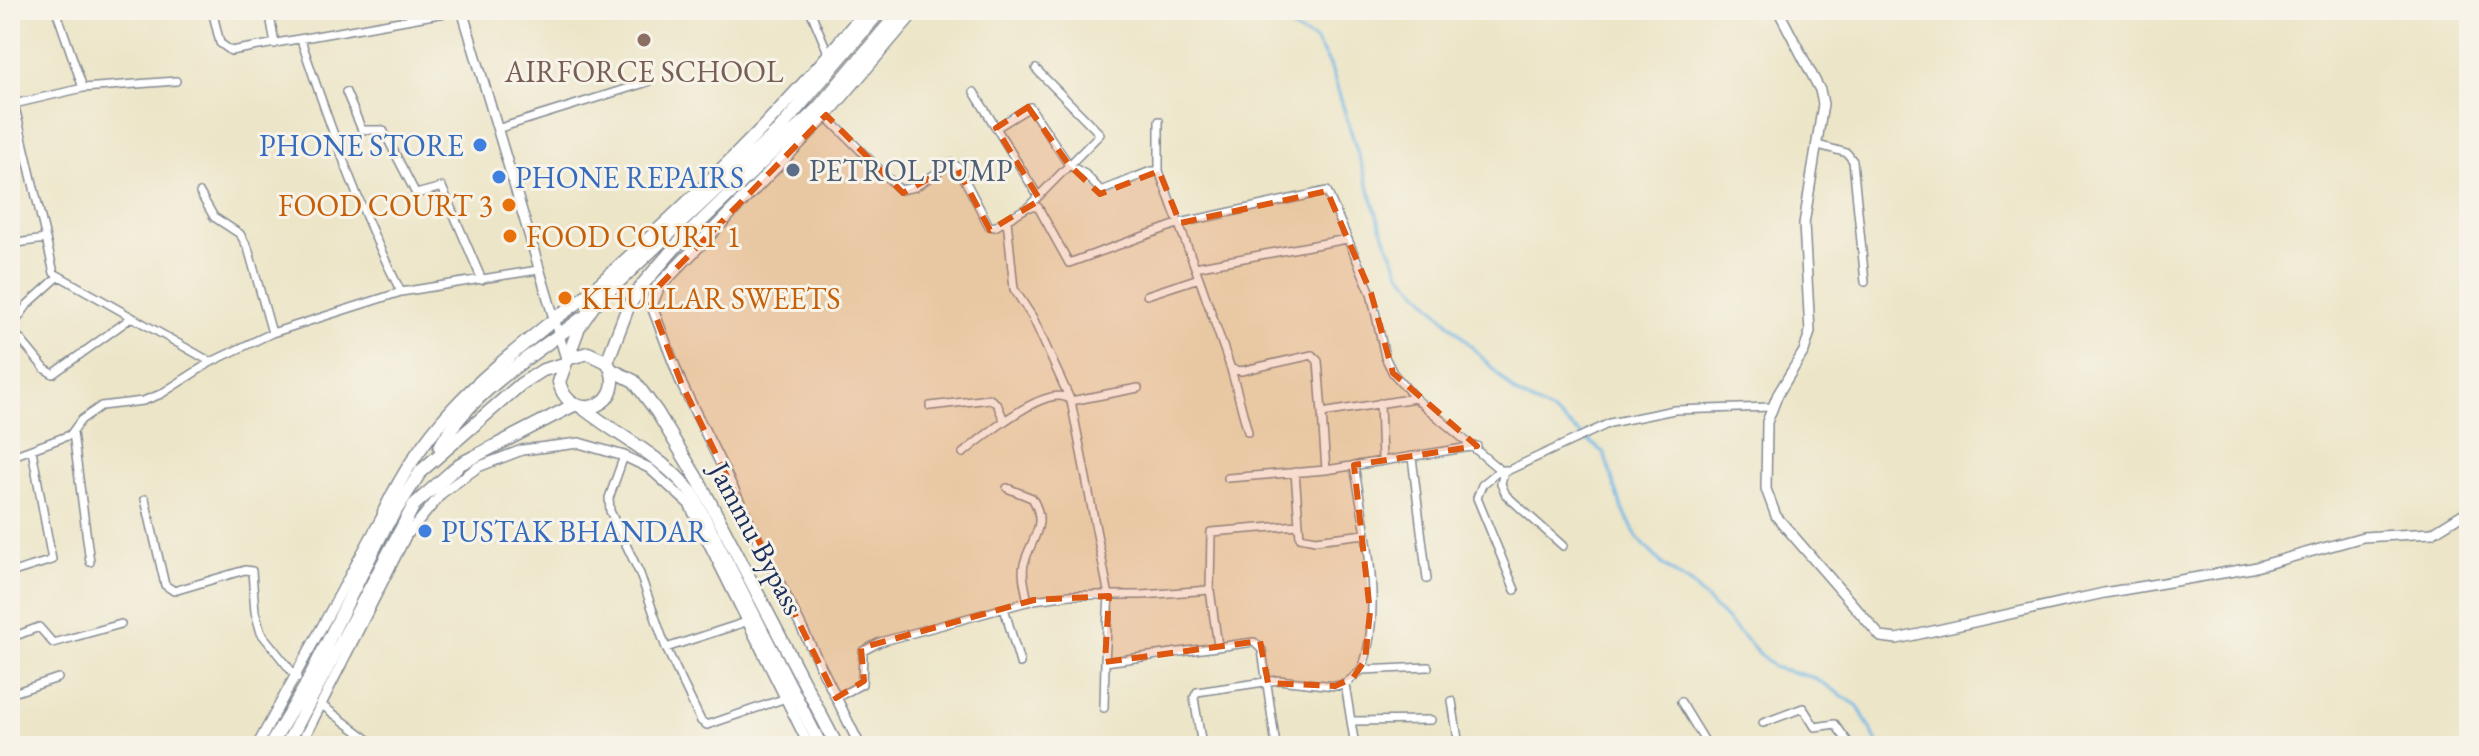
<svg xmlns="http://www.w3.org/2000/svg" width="2479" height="756" viewBox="0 0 2479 756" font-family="'EB Garamond',serif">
<rect width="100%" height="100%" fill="#f7f3e8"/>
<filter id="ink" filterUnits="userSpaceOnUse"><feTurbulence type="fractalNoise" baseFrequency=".0125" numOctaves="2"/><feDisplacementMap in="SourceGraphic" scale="16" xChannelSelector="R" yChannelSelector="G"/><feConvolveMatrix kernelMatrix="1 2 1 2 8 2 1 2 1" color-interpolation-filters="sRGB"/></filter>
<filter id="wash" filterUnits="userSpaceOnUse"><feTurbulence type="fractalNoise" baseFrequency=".006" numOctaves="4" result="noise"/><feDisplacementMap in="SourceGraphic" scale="32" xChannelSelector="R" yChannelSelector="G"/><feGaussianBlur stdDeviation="1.8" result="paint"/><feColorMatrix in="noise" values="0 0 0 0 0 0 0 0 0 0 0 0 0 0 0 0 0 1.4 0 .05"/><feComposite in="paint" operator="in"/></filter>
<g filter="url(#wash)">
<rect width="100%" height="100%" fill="#ece5c7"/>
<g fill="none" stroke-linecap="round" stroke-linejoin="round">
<path stroke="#6db5e4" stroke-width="3" d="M1284,10L1291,28L1315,40L1330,65L1382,230L1400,272L1517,394L1554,413L1604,453L1622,508L1637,537L1663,565L1693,586L1773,667L1815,678L1858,706L1879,746"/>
</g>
</g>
<g filter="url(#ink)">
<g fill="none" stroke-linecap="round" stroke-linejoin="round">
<defs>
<path id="minor" d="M56,10L83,88
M212,10L220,43L231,51L462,10
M269,10L275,44
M810,10L829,55
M301,40C330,126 360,212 401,292
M10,86L54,273L211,362
M346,92L362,130H383L416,194L442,187L482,280
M974,92L1038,196
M14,104L83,88L176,81
M824,114L900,190L915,187L952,163L958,167L989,226L995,227L1028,207H1038L1069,263L1180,223L1327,191L1371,293L1385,357L1393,373L1415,398L1500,470H1509L1610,423L1674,410L1772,407
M500,128L648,82
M996,128L1030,107L1069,165L1085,174L1101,191L1151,171H1159L1199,278
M1818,145L1847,153L1853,161L1865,282
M10,153L24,149
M1159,171V121
M200,193L214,217L240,234L248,248L272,333
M1030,205L1100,134L1036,69
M1007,220L1014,289L1033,318L1069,397
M10,244L45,239
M1195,267L1347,239
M1147,295L1199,278L1231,369L1241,371L1312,355L1318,361L1322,413
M11,328L45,369L53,374L131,318
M10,330L28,304L58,277
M1231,369L1248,432
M1415,398L1322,413L1326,470L1477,446
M1071,401L1138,388
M1380,403L1382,461
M930,406L990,399L997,404L1004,420
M73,433L90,562
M963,453C981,439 1050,379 1071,401L1109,596L1105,662
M624,456L609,498L610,511L640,574L666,648L701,721L707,725L786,698
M10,457L70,435L81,420L101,406L143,401L161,394L211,362L272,333L401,292L538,270
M1412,457L1427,579
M1354,465C1365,529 1384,607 1362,670
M1500,470L1482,485L1477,498L1515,590
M1504,471L1501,484L1506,495L1563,546
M1295,472L1300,537L1315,540L1365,534
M1228,478L1326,470
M1007,488L1032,498C1049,525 1031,538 1024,564C1021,575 1026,590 1028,602
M145,499L165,585L174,591L245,570L252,571L255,612L261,633L297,678
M10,573L52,560L32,450
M1004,608L1020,663
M10,638L39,627L53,643L121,624
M1218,646L1210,590L1211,532L1298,525
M666,648L749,621
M1345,684L1355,746
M10,694L58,678
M836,698L862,684L863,651L880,642L1034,600L1070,595H1142L1210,590
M1452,701L1459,746
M1681,702L1708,746
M323,706L377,746
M1104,708L1105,662L1254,642L1262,650L1276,746
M1353,721L1431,720
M1763,723L1803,708L1815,727L1835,724L1851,746
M1202,746L1194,698L1197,692L1278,680L1335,686L1345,684L1362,670L1428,667"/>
<path id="tertiary" d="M462,10L567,362
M1778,10L1820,90L1823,104L1804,224L1810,332L1804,351L1778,394L1767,422L1766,489L1776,516L1881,637L1897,639L2104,593L2252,568L2363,537L2432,533L2469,510
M651,304L682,385L860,746
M409,533L442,493L478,467L522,450L579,443L624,456L649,468L689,504L809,746
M257,746L387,507
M300,746L410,528"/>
<path id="trunk" d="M651,304L658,287L826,115L915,10
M570,358L588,353L607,362C632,403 571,429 559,382L579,327L594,305L780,129L881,10
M607,362L628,307L643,284L678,244L818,108L901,10
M612,370L634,381L657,412L701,485L837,746
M583,408C618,436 662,456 691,492L821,746
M440,447C467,394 535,354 582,318
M384,512C425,425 473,385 546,326C562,313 579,303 594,289C691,201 785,112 866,10
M270,746L305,687L384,529L421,471L521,384L543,370L564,364
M286,746L414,505L460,464L574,405"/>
</defs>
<use href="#minor" stroke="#848a92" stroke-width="10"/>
<use href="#tertiary" stroke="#848a92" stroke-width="12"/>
<use href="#trunk" stroke="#848a92" stroke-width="15"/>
<use href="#minor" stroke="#fff" stroke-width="7"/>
<use href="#tertiary" stroke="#fff" stroke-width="9"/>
<use href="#trunk" stroke="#fff" stroke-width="12"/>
</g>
</g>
<path fill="#de5710" fill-opacity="0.2" stroke="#de5710" stroke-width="6" stroke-dasharray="16 10" stroke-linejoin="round" d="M1028,107L1069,165L1100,194L1159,171L1180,223L1327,191L1371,293L1393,373L1477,446L1354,465L1370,612L1365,660L1353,678L1335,686L1268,683L1260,641L1105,662L1109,596L1034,600L861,648L864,681L836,698L682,385L651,304L658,287L826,115L903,193L955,164L990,230L1040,200L996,128Z"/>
<circle fill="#8d6e63" stroke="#f7f3e8" stroke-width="3" cx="644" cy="40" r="8"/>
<g fill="#3f7fe0" stroke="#f7f3e8" stroke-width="3">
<circle cx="480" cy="145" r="8"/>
<circle cx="499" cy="177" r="8"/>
<circle cx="425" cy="531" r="8"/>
</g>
<circle fill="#5c6f8a" stroke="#f7f3e8" stroke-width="3" cx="793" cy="170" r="8"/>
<g fill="#e8710a" stroke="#f7f3e8" stroke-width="3">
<circle cx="509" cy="205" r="8"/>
<circle cx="510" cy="236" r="8"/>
<circle cx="565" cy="298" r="8"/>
</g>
<g text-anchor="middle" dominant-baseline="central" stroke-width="6" stroke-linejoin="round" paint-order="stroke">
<g font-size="30" fill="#785e54" stroke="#f7f3e8">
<text x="644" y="71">AIRFORCE SCHOOL</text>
</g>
<g font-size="30" fill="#366cbe" stroke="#f7f3e8" text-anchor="start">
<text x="464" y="145" text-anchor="end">PHONE STORE</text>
<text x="515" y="177">PHONE REPAIRS</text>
<text x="441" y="531">PUSTAK BHANDAR</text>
</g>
<g font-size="30" fill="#4e5e75" stroke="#f7f3e8" text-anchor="start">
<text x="809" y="170">PETROL PUMP</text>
</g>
<g font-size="30" fill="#c56008" stroke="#f7f3e8" text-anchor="start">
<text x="493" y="205" text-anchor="end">FOOD COURT 3</text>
<text x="526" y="236">FOOD COURT 1</text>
<text x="581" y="298">KHULLAR SWEETS</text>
</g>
<g font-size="30" fill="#1b2f5e" stroke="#f7f3e8">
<text transform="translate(757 538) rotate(62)">Jammu Bypass</text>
</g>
</g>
<rect width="2479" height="756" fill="none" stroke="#f7f3e8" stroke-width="40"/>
</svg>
